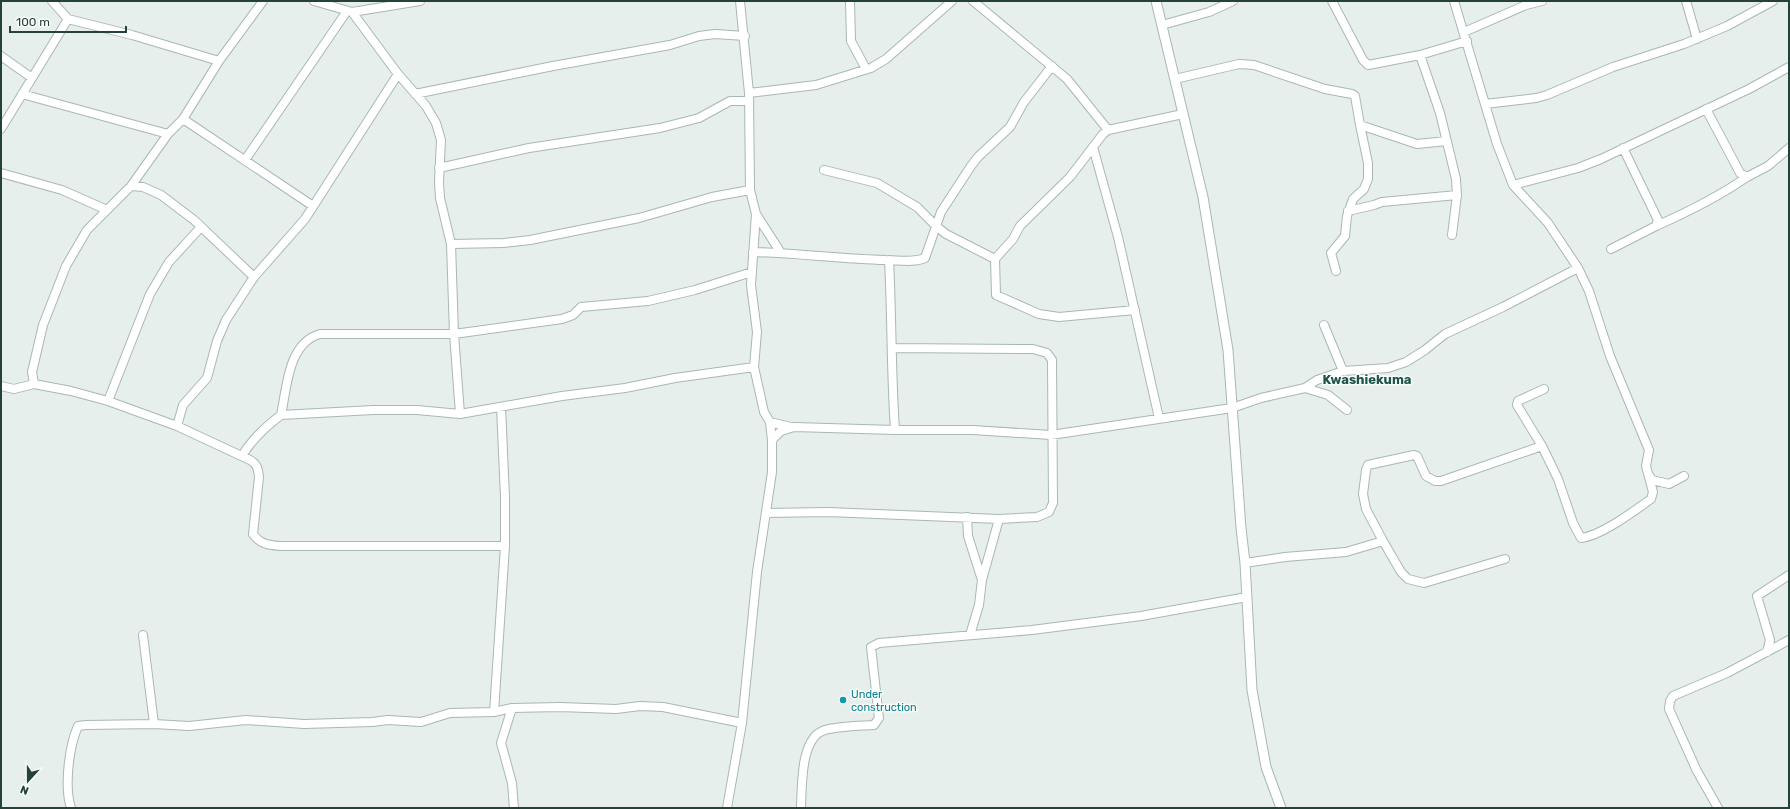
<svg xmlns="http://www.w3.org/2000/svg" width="1790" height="809" viewBox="0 0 1790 809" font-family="Rubik,sans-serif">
<rect width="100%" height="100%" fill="#e6efeb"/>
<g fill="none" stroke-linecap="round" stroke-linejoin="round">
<defs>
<path id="minor" d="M52,1L68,19
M314,1L352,12L420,1
M850,1L851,41L866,69
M973,1L1067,79L1108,130
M1332,1L1363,60L1368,65L1420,55L1467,41
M1454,1L1497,144L1513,185L1548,223L1578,268L1589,291L1610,356L1649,450L1646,466L1653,492L1651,499C1634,511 1601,536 1581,538L1573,523L1558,479L1542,446L1441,481H1435L1426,476L1417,456L1414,455L1368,465L1366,470L1363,494L1366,509L1383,541L1401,572L1408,579L1424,583L1505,559
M1686,1L1697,39
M352,12L398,74L426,106L436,123L441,140L439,182L440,198L451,244L454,334L460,414
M1162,25L1209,12L1233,1
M1464,32L1526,5L1542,1
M1420,55L1440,113L1456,179L1457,195L1452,235
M1,56L32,78
M1175,79L1239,64L1254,65L1325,89L1352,94L1355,96L1360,125L1417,144L1447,141
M749,93L816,85L871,68L886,59L952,1
M22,94L168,134
M415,94L553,66L670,45L699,36L715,34L745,36
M1485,104L1536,98L1547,95L1613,67L1684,44L1727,26L1773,1
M1706,109L1740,173L1747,177L1768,166L1789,148
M183,119L313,206
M1,129L68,19L132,35L219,61
M1093,147L1118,237L1159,418
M245,160L347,11
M439,168L529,148L660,128L699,118L730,101H749
M824,170L877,183L917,207L936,226L946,234L995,259L1013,239L1020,226L1070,177L1103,134L1108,130L1183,114
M1,173L62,190L107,210
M1513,185L1578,168L1601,159L1749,89L1789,67
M131,186L143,187L161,195L194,220L254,277
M1348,211L1374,205L1382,202L1457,195
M756,214L781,253
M1656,226C1688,212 1718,197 1747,177
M451,244L504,243L530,240L639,218L712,197L750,190
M1611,249L1656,226L1658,220L1623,148
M753,252C797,253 841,259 886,260C898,260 914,263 925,258L941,212L971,166L978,157L1010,127L1024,102L1052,66
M995,259L996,295L1039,314L1059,317L1135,310
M889,260C892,317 891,373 895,430
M1336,271L1331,253L1345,236L1347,216L1353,199L1364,189L1368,179V163L1360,125
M1324,325L1343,371
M34,384L32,372L43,325L66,266L87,230L131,186L168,134L183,119L219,61L263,1
M1,386L14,389L34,384L71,391L108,401L177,426L250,460C257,464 258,468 259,477L253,534C260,544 268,545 280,546H505
M1305,388L1328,395L1347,410
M108,401L150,294L169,262L201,227
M281,415L373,410H417L460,414L562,396L625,388L675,378L754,367
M770,422L791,427
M177,426L183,405L207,378L217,341L226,320L254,277L305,219L398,74
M772,440L781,431L794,427L895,430H973L1051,435L1232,408L1261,398L1305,388L1317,380L1343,371L1388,368L1406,362L1425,350L1445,334L1503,307L1578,268
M1542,446L1517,405L1518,401L1544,389
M242,456C252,439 265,427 281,415C287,387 288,343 320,334H454L562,319L573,315L581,307L648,301L695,290L752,272
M1649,475L1652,480L1669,484L1684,476
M766,513L828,512L999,519L1037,517L1049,512L1053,503L1052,360L1047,353L1033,349L893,348
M967,517L968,536L982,580
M1245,563L1285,557L1346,552L1383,541
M143,635L154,724
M970,635L979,605L982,580L999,519
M1767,652L1770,640L1757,596L1789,575
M512,708L501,743L512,783L514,808
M494,712L505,546V497L501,407
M71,808C64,787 69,746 78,726L86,725L154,724L189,726L246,720L304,724L372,722L388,720L421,722L450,713L494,712L512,708L560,707L616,709L640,706L663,707L742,723
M727,808L742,723L757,572L772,472V440L770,422L764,412L754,367L757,332L751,285L756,214L750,190L749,93L740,1
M801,808C802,787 800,737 825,730C840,726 858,726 874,725L879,718L871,647L879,643L1032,630L1141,616L1247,597
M1718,808L1697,771L1669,709L1670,701L1673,696L1727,673L1789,640"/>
<path id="tertiary" d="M1156,1L1203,197L1228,350L1241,528L1245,563L1252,690L1266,767L1281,808"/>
</defs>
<use href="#minor" stroke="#a8b8b2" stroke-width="10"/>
<use href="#tertiary" stroke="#a8b8b2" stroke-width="11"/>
<use href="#minor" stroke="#fff" stroke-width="8"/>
<use href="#tertiary" stroke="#fff" stroke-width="9"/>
</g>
<circle fill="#0f9aa8" stroke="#f7fbf9" stroke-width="1.5" cx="843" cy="700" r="4"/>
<g text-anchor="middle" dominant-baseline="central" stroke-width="3" stroke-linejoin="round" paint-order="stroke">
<g font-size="11" fill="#0d838f" stroke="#f7fbf9" text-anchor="start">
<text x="851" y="694">Under<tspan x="851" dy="13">construction</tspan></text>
</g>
<g font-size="13" font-weight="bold" fill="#1f5548" stroke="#f7fbf9">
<text x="1367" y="379">Kwashiekuma</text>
</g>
</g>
<rect width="1790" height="809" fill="none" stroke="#24423a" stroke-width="4"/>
<g transform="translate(28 781) rotate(201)" stroke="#f7fbf9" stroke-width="3" paint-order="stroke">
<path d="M0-3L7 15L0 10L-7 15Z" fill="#24423a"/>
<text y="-6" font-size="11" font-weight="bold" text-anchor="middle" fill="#24423a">N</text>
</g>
<path d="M10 26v6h116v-6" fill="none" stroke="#24423a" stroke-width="2"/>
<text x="16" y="26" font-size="12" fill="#24423a" stroke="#f7fbf9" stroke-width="3" paint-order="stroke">100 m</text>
</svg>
